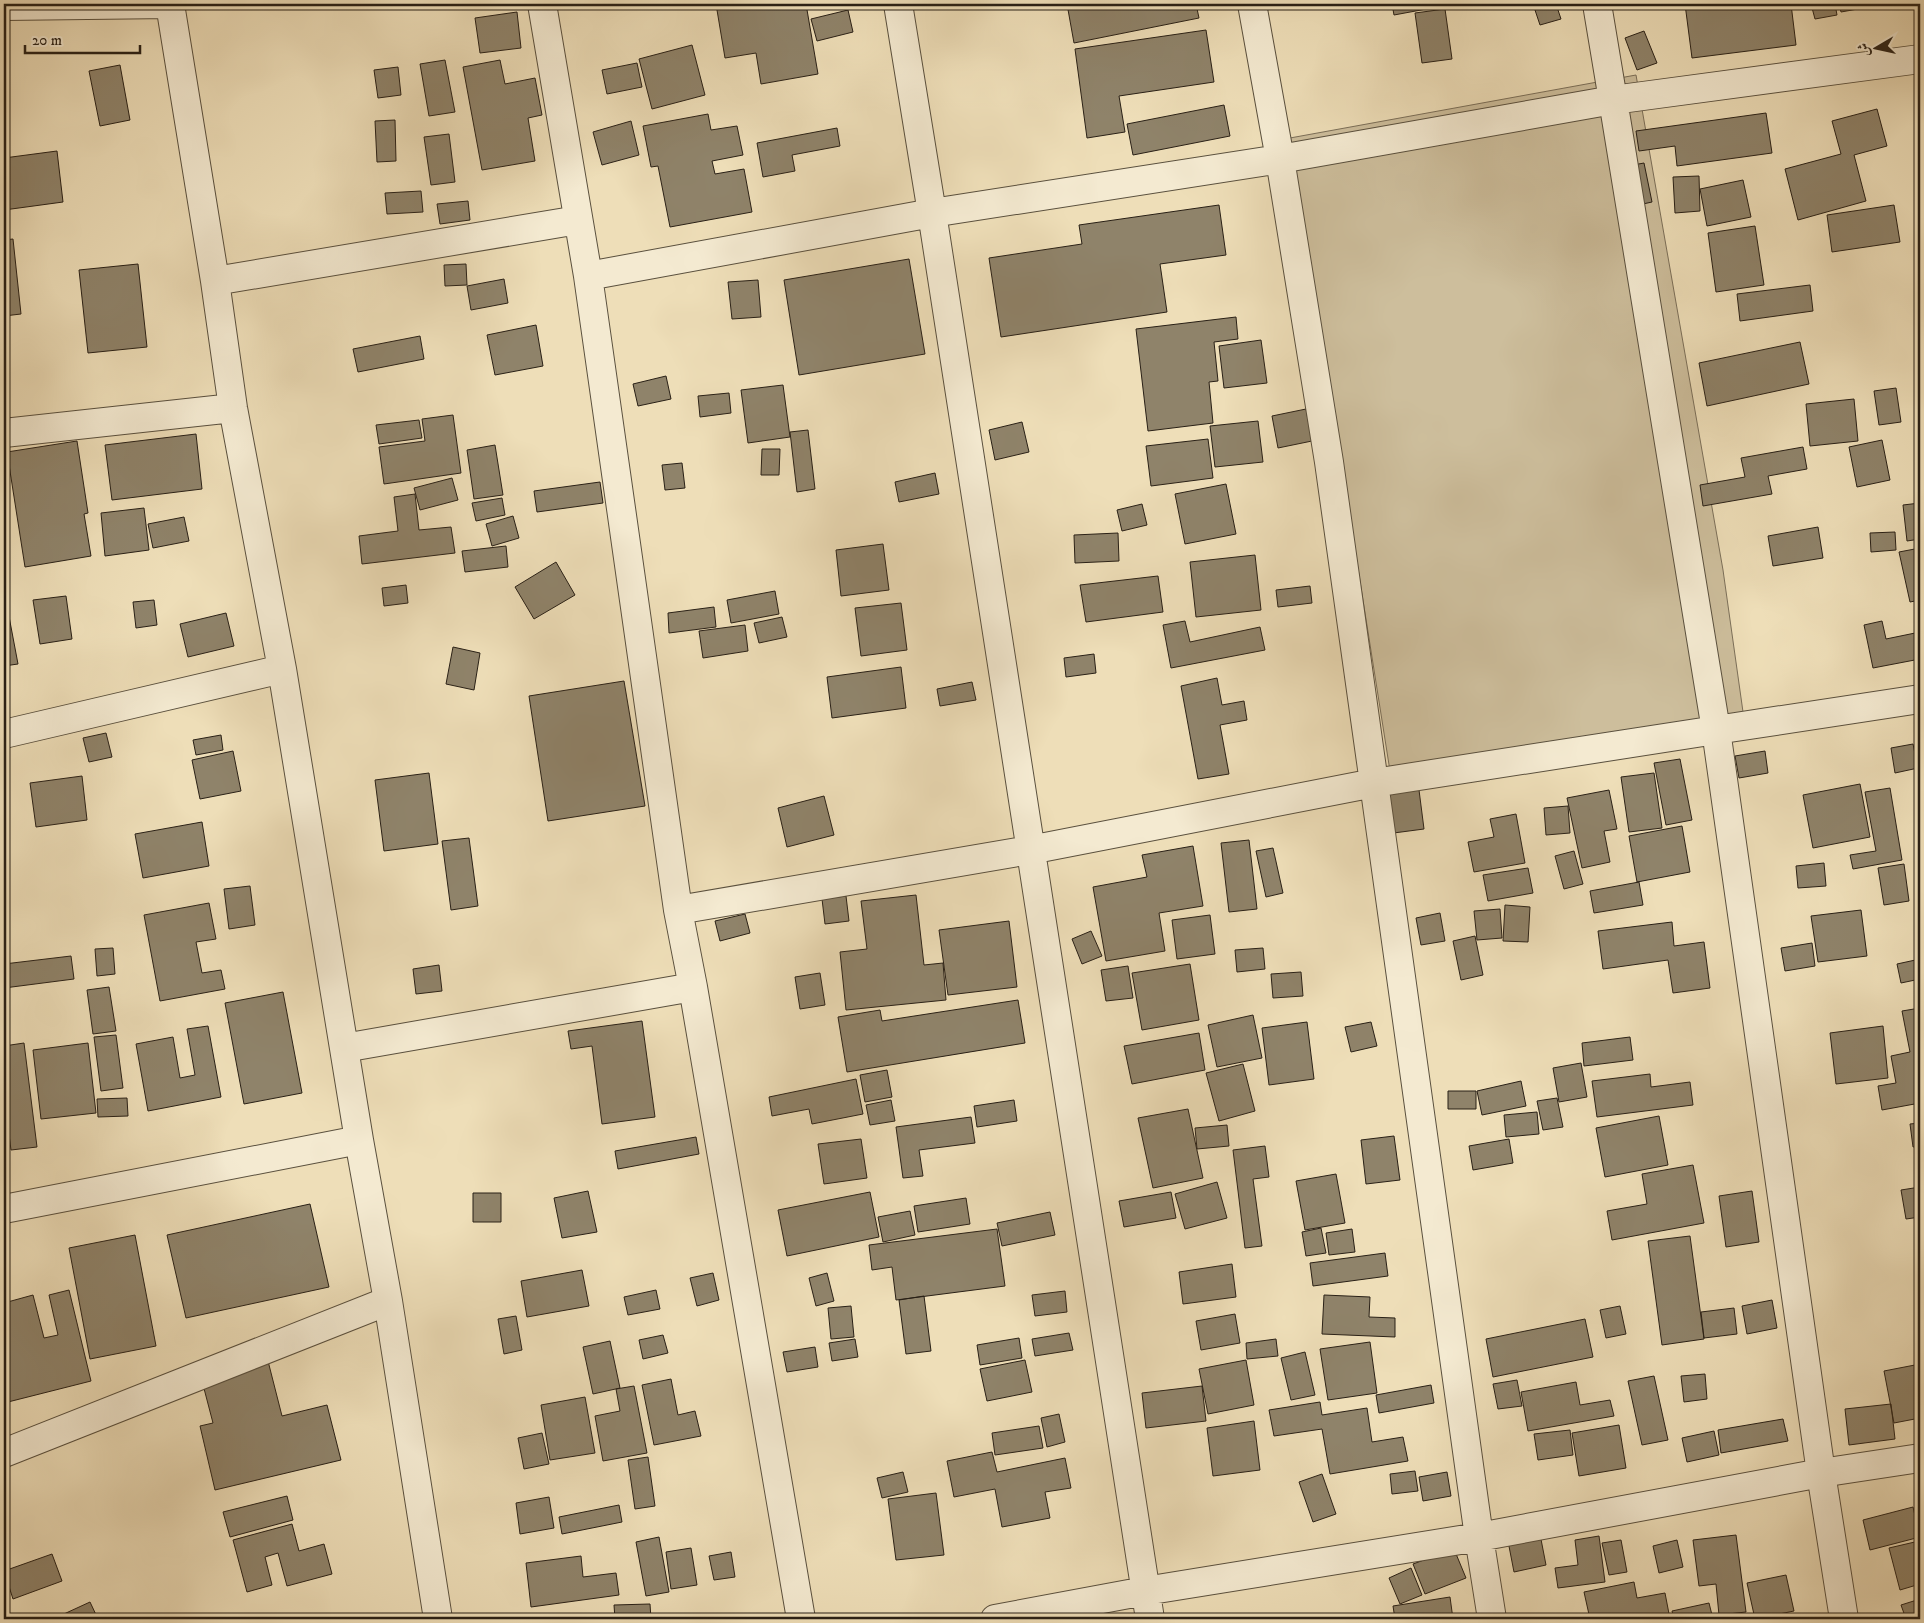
<svg xmlns="http://www.w3.org/2000/svg" width="1924" height="1623" viewBox="0 0 1924 1623" font-family="'IM FELL DW Pica',Amiri,serif">
<rect width="100%" height="100%" fill="#eedeb8"/>
<filter id="stains"><feTurbulence type="fractalNoise" baseFrequency=".004" numOctaves="4"/><feColorMatrix values="0 0 0 0 .2 0 0 0 0 .09 0 0 0 0 .02 0 0 0 .5 -.17"/></filter>
<radialGradient id="worn" r=".72"><stop offset=".6" stop-color="#630" stop-opacity="0"/><stop offset="1" stop-color="#630" stop-opacity=".3"/></radialGradient>
<path fill="#cdbe9c" stroke="#7b6f59" d="M1636,75L1723,570L1744,719L1390,771L1290,138Z"/>
<path fill="#8f836a" stroke="#292016" d="M716,4H806L818,74L761,84L756,53L725,58Z
M1067,4H1196L1199,18L1074,43Z
M1276,4H1301L1302,6L1276,9Z
M1392,4H1448V5L1394,15Z
M1533,4H1556L1561,19L1540,25Z
M1685,4H1791L1796,45L1692,58Z
M1811,4H1835L1837,15L1815,19Z
M1839,4H1880V5L1841,12Z
M1445,9L1452,59L1422,63L1415,13Z
M848,10L853,32L817,41L811,19Z
M517,12L521,48L480,53L475,18Z
M1206,30L1214,82L1119,96L1125,132L1087,138L1075,49Z
M1644,31L1657,63L1637,70L1625,38Z
M692,45L705,95L652,109L639,59Z
M445,60L455,112L429,116L420,64Z
M500,60L505,84L535,78L542,115L528,118L535,161L482,170L463,67Z
M637,63L642,87L607,94L602,70Z
M120,65L130,120L100,126L89,71Z
M398,67L401,95L378,98L374,70Z
M1224,105L1230,136L1133,155L1127,124Z
M1877,109L1887,146L1854,155L1866,201L1798,220L1785,169L1841,154L1832,121Z
M1766,113L1772,153L1677,166L1675,146L1639,151L1636,131Z
M708,114L711,130L737,126L743,155L712,161L715,174L744,169L752,212L670,227L658,166L651,167L643,126Z
M395,120L396,161L377,162L375,121Z
M631,121L639,155L602,165L593,132Z
M837,128L840,146L792,155L795,171L763,177L757,143Z
M449,134L455,182L431,185L424,137Z
M57,151L63,202L4,210V158Z
M1644,163L1652,202L1620,209L1612,169Z
M1699,176L1700,211L1675,213L1673,177Z
M1743,180L1751,217L1707,226L1700,189Z
M421,191L423,212L387,214L385,193Z
M468,201L470,220L440,224L437,204Z
M1219,205L1226,255L1160,264L1167,312L1001,337L989,258L1082,244L1079,225Z
M1894,205L1900,242L1832,252L1827,215Z
M1755,226L1764,285L1716,292L1708,233Z
M13,239L21,314L4,316V240Z
M909,259L925,354L799,375L784,280Z
M138,264L147,347L88,353L79,270Z
M466,264L467,285L445,286L444,265Z
M504,279L508,303L471,310L467,286Z
M758,280L761,317L732,319L728,282Z
M1810,285L1813,311L1740,321L1737,294Z
M1236,317L1238,339L1214,342L1218,381L1209,382L1213,423L1148,431L1136,329Z
M536,325L543,366L495,375L487,335Z
M420,336L424,359L358,372L353,349Z
M1261,340L1267,383L1224,388L1219,346Z
M1800,342L1809,384L1707,406L1699,363Z
M666,376L671,399L638,406L633,384Z
M783,385L790,437L748,443L741,390Z
M1896,388L1901,422L1879,425L1874,391Z
M729,393L731,413L700,417L698,396Z
M1854,399L1858,441L1810,446L1806,404Z
M1306,409L1312,441L1278,448L1272,416Z
M453,415L461,473L384,484L379,447L425,441L422,419Z
M419,420L422,438L379,444L376,425Z
M1258,421L1263,462L1215,467L1210,426Z
M1022,422L1029,452L995,460L989,430Z
M808,430L815,489L797,492L790,432Z
M196,434L202,489L112,500L105,445Z
M1208,439L1213,478L1151,486L1146,446Z
M1882,440L1890,480L1857,487L1849,447Z
M77,441L88,513L84,514L91,556L25,567L7,452Z
M495,445L503,495L474,499L467,450Z
M1803,447L1807,469L1768,476L1772,494L1703,506L1700,485L1745,477L1741,458Z
M762,449H780L779,475H761Z
M682,463L685,488L665,490L662,465Z
M935,473L939,494L899,502L895,482Z
M452,478L458,500L420,510L414,488Z
M600,482L603,503L537,512L534,491Z
M1226,484L1236,534L1185,544L1175,494Z
M415,494L419,530L451,527L455,553L362,564L359,536L398,531L394,497Z
M502,498L505,515L476,521L472,503Z
M1920,503V539L1907,541L1903,505Z
M1142,504L1147,525L1122,531L1117,510Z
M144,508L149,550L105,556L101,513Z
M513,516L519,538L492,546L486,524Z
M184,517L189,541L153,548L148,524Z
M1818,527L1823,558L1773,566L1768,536Z
M1895,532L1896,550L1871,552L1870,533Z
M1118,533L1119,561L1075,563L1074,535Z
M883,544L889,590L841,596L836,550Z
M506,546L508,567L465,572L462,551Z
M1920,548V600L1910,602L1899,552Z
M1255,555L1261,610L1196,617L1190,562Z
M556,562L575,595L534,619L515,587Z
M1158,576L1163,612L1086,622L1080,585Z
M406,585L408,603L384,606L382,588Z
M1310,586L1312,603L1278,607L1276,590Z
M4,590L18,664L4,666Z
M775,591L779,614L731,623L727,600Z
M66,596L72,639L40,644L33,600Z
M154,600L157,625L136,628L133,602Z
M901,603L907,650L861,656L855,608Z
M714,607L716,627L669,633L668,613Z
M226,613L234,646L188,657L180,624Z
M782,617L787,637L759,643L754,623Z
M1185,621L1190,642L1260,627L1265,650L1171,668L1163,625Z
M1882,621L1886,639L1920,632V659L1873,668L1864,625Z
M745,625L748,651L703,658L699,631Z
M453,647L480,653L474,690L446,684Z
M1094,654L1096,673L1066,677L1064,658Z
M901,667L906,708L832,718L827,677Z
M1217,678L1222,705L1244,701L1247,720L1220,725L1229,774L1198,779L1181,686Z
M624,681L645,806L548,821L529,696Z
M972,682L976,700L940,706L937,689Z
M106,733L112,757L89,762L83,738Z
M221,735L223,750L196,755L193,740Z
M1913,744L1918,768L1895,773L1891,748Z
M233,751L241,791L200,799L192,760Z
M1765,751L1768,773L1739,778L1735,756Z
M1680,759L1692,820L1666,825L1654,763Z
M429,773L438,844L384,851L375,780Z
M1654,773L1662,828L1629,832L1621,777Z
M82,776L87,820L36,827L30,783Z
M1860,784L1870,837L1813,848L1803,795Z
M1890,788L1902,860L1853,869L1850,855L1876,851L1865,792Z
M1419,790L1424,829L1386,834L1381,795Z
M1609,790L1617,829L1604,831L1610,862L1582,868L1567,798Z
M824,796L834,835L787,847L778,808Z
M1568,806L1570,833L1546,835L1544,808Z
M1516,814L1525,863L1474,872L1468,842L1494,837L1490,819Z
M202,822L209,866L143,878L135,834Z
M1682,826L1690,872L1637,882L1629,836Z
M469,838L478,906L451,910L442,841Z
M1249,840L1257,909L1229,912L1221,843Z
M1193,846L1203,906L1159,913L1165,951L1106,961L1093,887L1147,877L1142,855Z
M1273,848L1283,893L1266,897L1256,851Z
M1574,851L1583,884L1564,889L1555,856Z
M1824,863L1826,886L1798,888L1796,866Z
M1904,864L1909,901L1884,905L1878,868Z
M1528,868L1533,893L1488,901L1483,875Z
M1639,882L1643,905L1594,913L1590,891Z
M250,886L255,925L229,929L224,889Z
M916,895L924,965L943,963L946,1000L846,1010L840,952L867,949L861,901Z
M846,896L849,921L825,924L822,899Z
M209,903L216,939L196,942L202,973L221,970L225,989L160,1001L144,915Z
M1505,905L1530,907L1528,942L1503,941Z
M1500,909L1502,938L1477,940L1474,911Z
M1861,910L1867,956L1818,962L1811,916Z
M1440,913L1445,941L1421,945L1416,918Z
M745,914L750,933L720,941L715,921Z
M1210,915L1215,954L1177,959L1172,920Z
M1009,921L1017,987L948,995L939,930Z
M1672,922L1674,946L1704,942L1710,988L1673,993L1668,960L1603,969L1598,931Z
M1091,931L1102,956L1082,964L1072,939Z
M1475,936L1483,975L1461,980L1453,941Z
M1812,943L1815,966L1785,971L1781,948Z
M113,948L115,974L97,976L95,949Z
M1263,948L1265,969L1237,972L1235,950Z
M71,956L74,979L4,988V964Z
M1920,959V979L1901,983L1897,964Z
M1190,964L1199,1020L1142,1030L1132,973Z
M439,965L442,991L416,994L413,969Z
M1128,966L1133,998L1106,1001L1101,970Z
M1301,972L1303,996L1273,998L1271,974Z
M820,973L825,1005L800,1009L795,977Z
M109,987L116,1031L93,1034L87,990Z
M283,992L302,1093L244,1104L225,1003Z
M1018,1000L1025,1043L847,1072L838,1017L880,1010L882,1021Z
M1920,1008V1103L1882,1110L1878,1086L1896,1083L1891,1056L1910,1052L1902,1011Z
M1253,1015L1262,1058L1217,1067L1208,1025Z
M642,1021L655,1117L602,1124L592,1046L571,1049L568,1031Z
M1307,1022L1314,1079L1269,1085L1262,1028Z
M1371,1022L1377,1046L1351,1052L1345,1027Z
M208,1026L221,1097L148,1111L136,1044L173,1037L180,1078L195,1075L187,1029Z
M1883,1026L1888,1078L1836,1084L1830,1033Z
M1199,1033L1205,1070L1132,1084L1124,1046Z
M116,1035L123,1088L101,1091L94,1037Z
M1630,1037L1633,1060L1584,1066L1582,1043Z
M24,1043L37,1147L11,1150L4,1096V1046Z
M88,1043L96,1113L41,1119L33,1050Z
M1581,1063L1587,1097L1559,1102L1553,1068Z
M1243,1064L1255,1111L1219,1121L1206,1073Z
M887,1070L892,1097L865,1102L860,1075Z
M1650,1074L1651,1087L1690,1082L1693,1105L1597,1117L1592,1081Z
M856,1079L863,1114L812,1124L809,1109L772,1116L769,1097Z
M1521,1081L1526,1106L1482,1115L1477,1091Z
M1448,1091H1476V1109H1448Z
M127,1098L128,1116L98,1117L97,1099Z
M1557,1098L1563,1127L1543,1130L1537,1101Z
M891,1100L895,1121L870,1125L866,1105Z
M1014,1100L1017,1121L977,1127L974,1106Z
M1188,1109L1203,1178L1153,1188L1138,1118Z
M1537,1112L1539,1134L1506,1137L1504,1115Z
M1659,1116L1668,1165L1605,1177L1596,1128Z
M971,1117L975,1143L919,1150L923,1176L903,1178L896,1127Z
M1920,1123V1146L1913,1147L1910,1124Z
M1227,1125L1229,1146L1197,1149L1195,1128Z
M1394,1136L1400,1180L1366,1184L1361,1140Z
M696,1137L699,1154L618,1169L615,1151Z
M861,1139L867,1178L824,1184L818,1144Z
M1509,1139L1513,1163L1473,1170L1469,1146Z
M1265,1146L1269,1177L1253,1179L1262,1246L1245,1248L1233,1150Z
M1693,1165L1704,1223L1612,1240L1607,1211L1647,1204L1642,1174Z
M1336,1174L1345,1223L1305,1230L1296,1181Z
M1217,1182L1227,1218L1185,1229L1175,1194Z
M1920,1187V1217L1906,1219L1901,1190Z
M588,1191L597,1232L562,1238L554,1198Z
M1752,1191L1759,1242L1726,1247L1719,1196Z
M870,1192L879,1237L787,1256L778,1210Z
M1171,1192L1176,1218L1124,1227L1119,1201Z
M473,1193H501V1222H473Z
M966,1198L970,1224L918,1232L914,1206Z
M310,1204L329,1287L186,1318L167,1235Z
M910,1211L915,1235L883,1242L878,1217Z
M1050,1212L1055,1235L1002,1246L997,1223Z
M1321,1228L1326,1253L1306,1256L1302,1232Z
M997,1229L1005,1286L896,1300L892,1267L872,1270L869,1245Z
M1352,1229L1355,1252L1329,1255L1326,1233Z
M135,1235L156,1346L90,1359L69,1248Z
M1690,1236L1704,1339L1662,1345L1648,1241Z
M1385,1253L1388,1276L1313,1286L1310,1263Z
M1232,1264L1236,1297L1183,1304L1179,1272Z
M582,1270L589,1306L527,1317L521,1281Z
M713,1273L719,1300L697,1306L690,1278Z
M827,1273L834,1301L816,1306L809,1278Z
M69,1290L91,1381L4,1403V1303L33,1295L44,1338L58,1335L49,1295Z
M656,1290L660,1309L628,1315L624,1297Z
M1065,1291L1067,1312L1035,1316L1032,1295Z
M1324,1295L1370,1297L1369,1317L1395,1318V1337L1322,1334Z
M924,1296L931,1351L906,1354L899,1300Z
M1772,1300L1777,1328L1747,1334L1742,1306Z
M851,1306L854,1337L831,1339L828,1308Z
M1620,1306L1626,1334L1606,1338L1600,1310Z
M1734,1308L1737,1334L1704,1338L1701,1312Z
M1235,1314L1240,1343L1201,1350L1196,1321Z
M516,1316L522,1350L504,1354L498,1319Z
M1585,1319L1593,1357L1493,1377L1486,1339Z
M1069,1333L1073,1350L1035,1356L1032,1339Z
M663,1335L668,1353L643,1359L639,1340Z
M1019,1338L1022,1358L980,1365L977,1345Z
M855,1339L858,1357L832,1361L829,1343Z
M1276,1339L1278,1356L1247,1359L1246,1343Z
M610,1341L620,1388L593,1394L583,1347Z
M1370,1342L1377,1393L1328,1400L1320,1349Z
M815,1347L818,1367L787,1372L783,1352Z
M1305,1352L1315,1395L1291,1400L1281,1358Z
M1025,1360L1032,1392L987,1401L980,1369Z
M1246,1360L1254,1405L1208,1414L1199,1369Z
M268,1361L282,1416L327,1405L341,1460L215,1490L200,1426L213,1423L201,1377Z
M1920,1364V1418L1894,1423L1884,1371Z
M1705,1374L1707,1399L1684,1402L1681,1376Z
M1654,1376L1668,1440L1642,1445L1628,1381Z
M671,1379L678,1415L695,1411L701,1436L654,1445L642,1385Z
M1517,1380L1522,1406L1498,1409L1493,1384Z
M1576,1382L1580,1405L1610,1400L1614,1416L1528,1431L1521,1392Z
M1431,1385L1434,1403L1379,1413L1376,1395Z
M634,1386L647,1453L603,1461L595,1416L620,1411L616,1389Z
M1202,1386L1206,1421L1146,1428L1142,1393Z
M585,1397L595,1453L550,1460L541,1405Z
M1320,1402L1322,1415L1367,1408L1372,1442L1403,1437L1408,1461L1330,1474L1322,1429L1274,1436L1269,1410Z
M1891,1404L1895,1439L1849,1445L1845,1409Z
M1059,1414L1065,1442L1047,1447L1041,1418Z
M1783,1419L1788,1441L1721,1453L1718,1430Z
M1254,1421L1260,1470L1213,1476L1207,1428Z
M1619,1425L1626,1468L1579,1476L1572,1433Z
M1039,1426L1043,1448L995,1455L992,1433Z
M1570,1430L1573,1455L1538,1460L1534,1434Z
M1714,1431L1719,1455L1687,1462L1682,1438Z
M542,1433L549,1464L524,1469L518,1438Z
M992,1452L997,1472L1065,1458L1071,1488L1045,1492L1050,1518L1002,1527L995,1489L954,1497L947,1461Z
M648,1457L655,1506L635,1509L628,1460Z
M1415,1471L1418,1491L1392,1494L1390,1474Z
M903,1472L908,1492L882,1498L877,1478Z
M1447,1472L1451,1496L1423,1501L1419,1477Z
M1322,1474L1336,1514L1313,1522L1299,1482Z
M936,1493L944,1555L896,1560L888,1499Z
M287,1496L293,1520L230,1537L223,1512Z
M549,1497L554,1528L520,1534L516,1503Z
M619,1505L622,1522L562,1534L559,1517Z
M1913,1507L1920,1537L1870,1550L1863,1520Z
M292,1524L299,1551L324,1544L332,1574L287,1586L278,1553L265,1557L272,1585L247,1592L233,1540Z
M1539,1529L1546,1565L1514,1572L1507,1536Z
M1736,1535L1746,1612L1719,1615L1716,1584L1699,1586L1693,1540Z
M1599,1536L1605,1582L1558,1588L1555,1568L1578,1565L1575,1540Z
M659,1537L669,1592L646,1596L636,1542Z
M1621,1540L1627,1572L1609,1575L1602,1543Z
M1677,1540L1683,1567L1659,1573L1653,1546Z
M1919,1541L1920,1546V1584L1900,1590L1889,1548Z
M691,1548L697,1585L671,1589L666,1552Z
M1454,1549L1466,1578L1425,1594L1413,1564Z
M731,1552L735,1577L714,1580L709,1556Z
M52,1554L62,1581L13,1599L4,1571Z
M581,1556L583,1577L616,1573L619,1595L531,1607L526,1563Z
M1411,1568L1422,1595L1400,1604L1389,1578Z
M1786,1575L1794,1611L1755,1619L1747,1583Z
M1634,1582L1637,1598L1665,1593L1670,1619H1590L1584,1592Z
M1450,1597L1453,1619H1395L1393,1606Z
M1920,1599V1619H1906L1901,1605Z
M90,1602L98,1619H53Z
M1709,1603L1713,1619H1674L1672,1611Z
M650,1604L651,1619H615L614,1605Z"/>
<g fill="none" stroke-linecap="round" stroke-linejoin="round">
<defs>
<path id="minor" d="M170,4L215,281L233,408L282,669L359,1140L388,1301L438,1619
M542,4L588,276L678,910L693,987L801,1619
M898,4L932,213L1150,1619
M1597,4L1613,100L1920,59
M4,6L170,4
M1613,100L1716,730L1374,783L1329,462L1280,159Z
M588,276L932,213L1280,159L1252,4
M215,281L578,220
M4,433L233,408
M4,734L282,669
M678,910L1030,850L1374,783L1479,1537L1492,1619
M344,1048L693,987
M4,1209L359,1140
M4,1453L388,1301
M995,1619L1145,1591L1479,1537L1821,1473L1920,1458
M1844,1619L1821,1473L1716,730L1920,699"/>
</defs>
<use href="#minor" stroke="#5a503e" stroke-width="30"/>
<use href="#minor" stroke="#f4ead1" stroke-width="28"/>
</g>
<rect width="1924" height="1623" fill="none" stroke="#eedeb8" stroke-width="20"/>
<rect x="5" y="5" width="1914" height="1613" fill="none" stroke="#292016" stroke-width="2.5"/>
<rect x="10" y="10" width="1904" height="1603" fill="none" stroke="#292016"/>
<g transform="translate(1876 48) rotate(261)" stroke="#f4ead1" stroke-width="4" paint-order="stroke">
<path d="M0-4L9 19L0 12L-9 19Z" fill="#292016"/>
<text y="-8" font-size="14" font-weight="bold" text-anchor="middle" fill="#292016">ش</text>
</g>
<path d="M25 45v8h115v-8" fill="none" stroke="#292016" stroke-width="2.5"/>
<text x="32" y="45" font-size="15" fill="#292016" stroke="#f4ead1" stroke-width="4" paint-order="stroke">20 m</text>
<rect width="100%" height="100%" filter="url(#stains)"/>
<rect width="100%" height="100%" fill="url(#worn)"/>
</svg>
